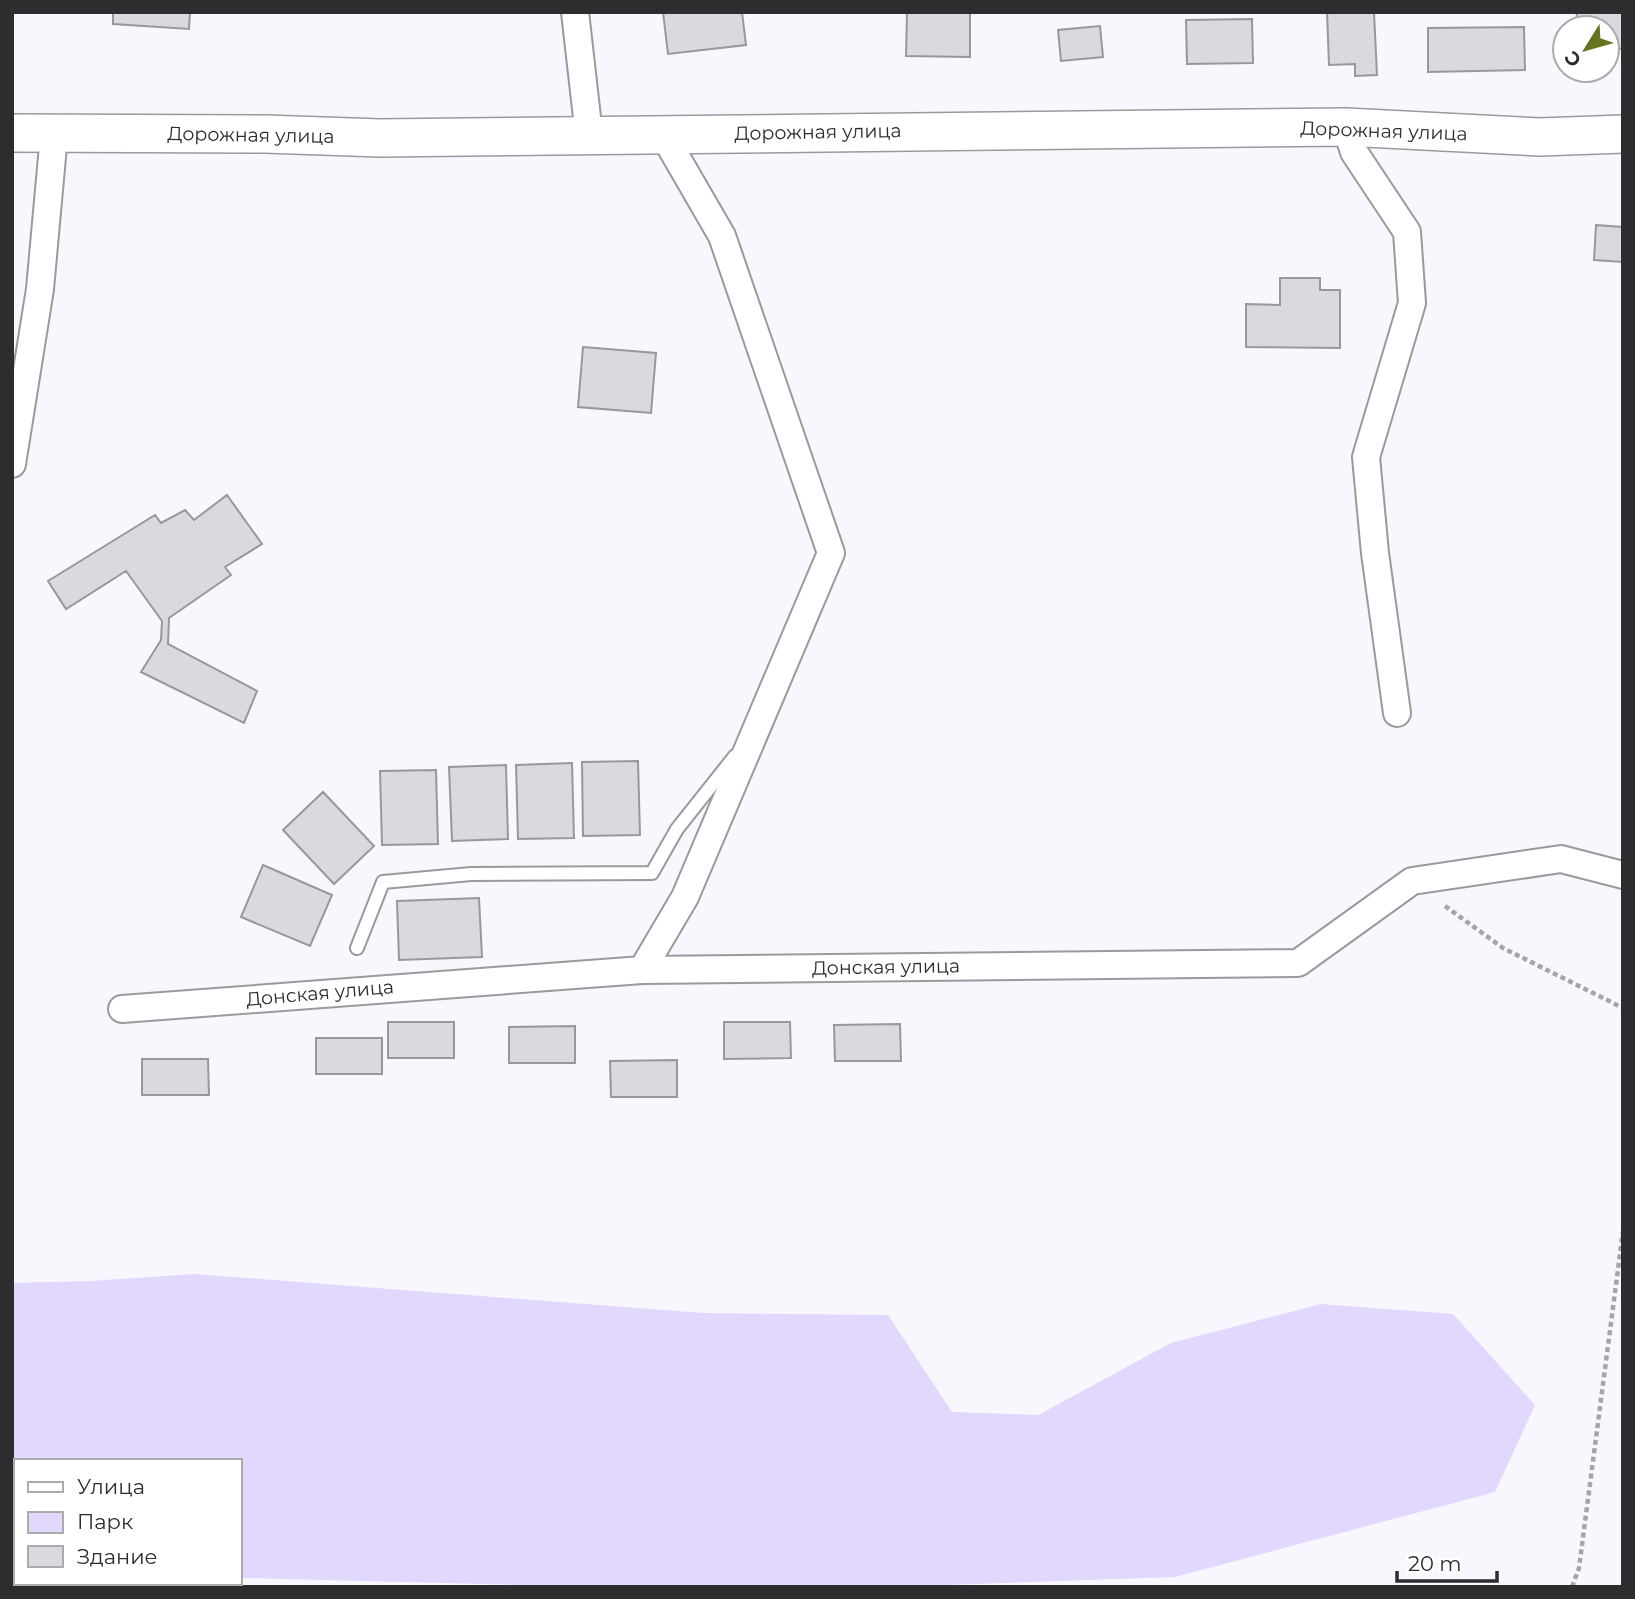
<svg xmlns="http://www.w3.org/2000/svg" width="1635" height="1599" viewBox="0 0 1635 1599" font-family="Montserrat,sans-serif">
<rect width="100%" height="100%" fill="#f8f7fd"/>
<path fill="#e2d8fe" d="M194,1274L703,1313L888,1315L952,1412L1038,1415L1171,1343L1321,1304L1453,1314L1535,1405L1495,1492L1175,1577L888,1587H605L240,1578V1461H16V1574L12,1575V1283L90,1281Z"/>
<path fill="#dad9df" stroke="#99979d" stroke-width="2" d="M113,12H190L189,29L113,24Z
M663,12H742L746,45L668,54Z
M907,12H970V57L906,56Z
M1327,12H1374L1377,75L1355,76V64L1329,65Z
M1577,12L1623,13V49L1607,48V28H1576Z
M1252,19L1253,63L1187,64L1186,20Z
M1100,26L1103,57L1061,61L1058,30Z
M1524,27L1525,70L1428,72V28Z
M1596,225L1623,227V262L1594,260Z
M1280,278H1320V290H1340V348L1246,347V304L1280,305Z
M583,347L656,353L651,413L578,407Z
M227,495L262,544L225,567L231,575L169,618L168,644L257,691L244,723L141,672L161,640L162,621L126,571L66,609L48,581L155,515L161,523L185,510L194,520Z
M638,761L640,835L583,836L582,762Z
M572,763L574,838L518,839L516,765Z
M506,765L508,839L452,841L449,767Z
M436,770L438,844L382,845L380,771Z
M323,792L374,846L334,884L283,830Z
M263,865L332,895L310,946L241,917Z
M479,898L482,957L399,960L397,901Z
M388,1022H454V1058H388Z
M724,1022H790L791,1058L724,1059Z
M900,1024L901,1061H835L834,1025Z
M575,1026V1063H509V1027Z
M316,1038H382V1074H316Z
M142,1059H208L209,1095H142Z
M677,1060V1097H611L610,1061Z"/>
<g fill="none" stroke-linecap="round" stroke-linejoin="round">
<defs>
<path id="lane" d="M357,948L383,882L471,874L652,873L677,829L735,756"/>
<path id="street" d="M575,12L589,135
M1346,127L1354,152L1407,232L1412,303L1366,457L1375,553L1397,713
M12,464L40,289L54,135
M642,970L685,897L831,553L722,236L663,134
M122,1009L642,970L1298,963L1412,881L1561,859L1623,875"/>
<path id="secondary" d="M12,133L265,134L380,138L1346,127L1540,137L1623,134"/>
</defs>
<use href="#lane" stroke="#9a999e" stroke-width="16"/>
<use href="#street" stroke="#9a999e" stroke-width="30"/>
<use href="#secondary" stroke="#9a999e" stroke-width="40"/>
<path stroke="#a5a4a8" stroke-width="4.5" stroke-dasharray="5 3.5" stroke-linecap="butt" d="M1445,906L1503,948L1623,1008
M1572,1587L1579,1568L1623,1231"/>
<use href="#lane" stroke="#fff" stroke-width="12"/>
<use href="#street" stroke="#fff" stroke-width="26"/>
<use href="#secondary" stroke="#fff" stroke-width="37"/>
</g>
<g text-anchor="middle" dominant-baseline="central" stroke-width="5" stroke-linejoin="round" paint-order="stroke">
<g font-size="19" fill="#2d2c2e" stroke="#fff">
<text transform="translate(1384 131) rotate(2)">Дорожная улица</text>
<text transform="translate(818 132) rotate(-1)">Дорожная улица</text>
<text transform="translate(251 135) rotate(1)">Дорожная улица</text>
<text transform="translate(886 967) rotate(-1)">Донская улица</text>
<text transform="translate(320 993) rotate(-5)">Донская улица</text>
</g>
</g>
<rect width="1635" height="1599" fill="none" stroke="#2d2c2e" stroke-width="28"/>
<rect x="14" y="1459" width="228" height="126" fill="#ffffff" stroke="#ababab" stroke-width="2"/>
<rect x="28" y="1482" width="35" height="10" fill="#ffffff" stroke="#ababab" stroke-width="2"/>
<text x="77" y="1494" font-size="21" fill="#2d2c2e">Улица</text>
<rect x="28" y="1512" width="35" height="21" fill="#e2d8fe" stroke="#ababab" stroke-width="2"/>
<text x="77" y="1529" font-size="21" fill="#2d2c2e">Парк</text>
<rect x="28" y="1546" width="35" height="21" fill="#dad9df" stroke="#ababab" stroke-width="2"/>
<text x="77" y="1564" font-size="21" fill="#2d2c2e">Здание</text>
<g transform="translate(1586 49) rotate(233)"><circle r="33" fill="#ffffff" stroke="#ababab" stroke-width="2"/>
<path d="M0-5L12 26L0 18L-12 26Z" fill="#67741f"/>
<text y="-10" font-size="19" font-weight="bold" text-anchor="middle" fill="#2d2c2e">С</text>
</g>
<path d="M1397 1571v10h100v-10" fill="none" stroke="#2d2c2e" stroke-width="3.5"/>
<text x="1408" y="1571" font-size="21" fill="#2d2c2e" stroke="#ffffff" stroke-width="5" paint-order="stroke">20 m</text>
</svg>
